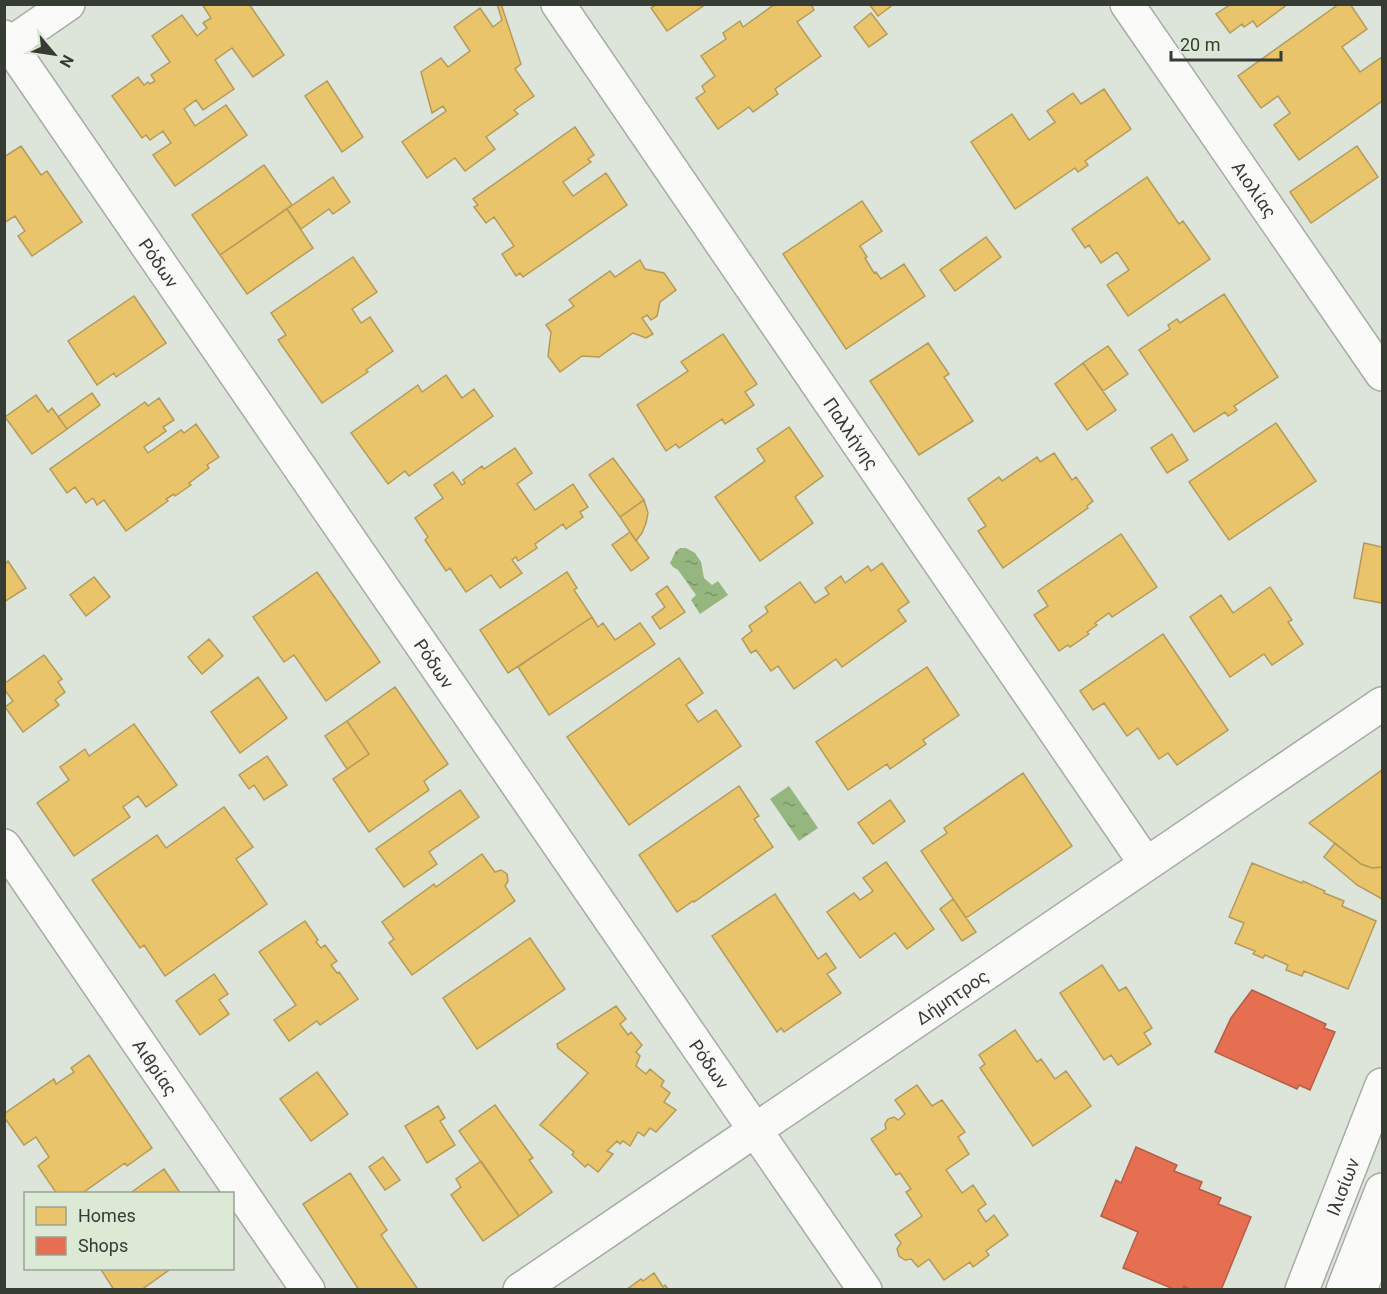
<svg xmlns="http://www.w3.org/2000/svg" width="1387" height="1294" viewBox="0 0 1387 1294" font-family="Roboto,sans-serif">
<defs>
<pattern id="water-ripples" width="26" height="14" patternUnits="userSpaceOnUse" patternTransform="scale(1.5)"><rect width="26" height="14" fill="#95b67e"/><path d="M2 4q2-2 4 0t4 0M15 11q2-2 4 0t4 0" fill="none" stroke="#7a9568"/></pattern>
</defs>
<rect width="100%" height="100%" fill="#dde4da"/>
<path fill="url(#water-ripples)" d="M680,548H686L695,553L701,562L704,578L712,585L718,581L728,595L700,614L691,600L696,595L678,570L673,567L670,563L676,551Z
M789,786L818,828L799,841L770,799Z"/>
<path fill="#e9c46a" stroke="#b39b5a" stroke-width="1.5" d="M202,4H249L284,55L253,77L232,48L215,60L234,89L203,110L196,100L184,109L195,126L226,105L247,135L175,186L153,155L171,143L163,131L150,140L146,135L142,138L112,96L138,77L144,85L148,82L150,84L155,81L151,75L170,62L152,36L182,15L197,36L207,28L203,23L211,18Z
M497,4H501L521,64L515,69L534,96L514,110L518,114L486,137L495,149L465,171L455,158L427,178L402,142L446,111L443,106L432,113L421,72L441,58L448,67L470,51L454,27L480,8L493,27L502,20Z
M653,4H706L667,31L651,8L654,6Z
M775,4H811L814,10L797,22L821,56L775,89L778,94L753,112L749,107L718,129L696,98L705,92L702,86L715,76L701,56L726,39L723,33L740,21L743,27Z
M869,4H894L878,16Z
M1227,4H1288L1257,27L1253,21L1244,27L1242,24L1230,33L1216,14L1228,6Z
M1339,4H1350L1367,29L1342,47L1360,72L1382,57V101L1299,160L1274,125L1290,113L1278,96L1261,108L1238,76Z
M871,13L887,34L869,47L854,27Z
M327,81L363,137L342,152L305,96Z
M1104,89L1131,129L1085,161L1088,165L1078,172L1075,168L1015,209L971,142L1012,114L1029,140L1055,122L1047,111L1073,93L1081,104Z
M575,127L594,155L588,159L591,162L563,182L573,196L606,173L627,205L523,277L520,273L516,276L502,254L514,246L494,217L486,223L474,207L478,205L473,199Z
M21,146L41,175L47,171L82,222L32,256L18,236L25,231L15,216L4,223V157Z
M1357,146L1378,177L1311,223L1290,192Z
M264,165L292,205L220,255L192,215Z
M333,177L350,202L333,214L329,209L301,229L287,209Z
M1147,177L1179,224L1183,221L1210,259L1128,316L1107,285L1129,270L1117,252L1101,263L1089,245L1085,248L1072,229Z
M862,201L882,231L860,246L867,257L865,258L874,273L876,272L881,279L904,264L925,296L846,349L783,254Z
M287,209L313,248L247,294L220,255Z
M986,237L1001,257L955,291L940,270Z
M353,257L377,292L352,309L361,323L370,317L393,351L366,370L368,372L322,403L278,340L286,335L271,313Z
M640,260L645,269L664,273L676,290L660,302L657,316L651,320L647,315L642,318L653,334L646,338L633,333L599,357L582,356L560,372L548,356L551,332L546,325L574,306L569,300L610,271L615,277Z
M1224,294L1278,377L1234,406L1237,410L1228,416L1225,412L1194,432L1139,350L1170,329L1168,325L1177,319L1180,323Z
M134,296L166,343L116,377L114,373L97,385L68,341Z
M723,334L757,384L745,392L754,405L725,424L722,419L679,448L676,444L666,451L637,405L688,371L681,362Z
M928,343L949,374L944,377L973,421L919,455L870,381Z
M1108,346L1128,374L1103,391L1083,363Z
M1083,363L1116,410L1087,430L1055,384Z
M446,375L462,398L474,389L493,416L409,476L405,471L388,484L351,433L418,385L422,392Z
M92,393L100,405L67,429L58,417Z
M36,395L48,412L52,408L67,429L32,454L5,417Z
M159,398L174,420L163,427L166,431L144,447L148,453L181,430L184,433L196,424L219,457L207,465L209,468L189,483L191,485L175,496L174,494L166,499L168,501L126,531L104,500L97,505L93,498L86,503L75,487L67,493L50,469L145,402L148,406Z
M1276,423L1316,481L1229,540L1189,482Z
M789,427L823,476L795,497L813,523L760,561L715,497L765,461L757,449Z
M1172,434L1188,460L1167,473L1151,448Z
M515,448L532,473L517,484L535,510L573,484L588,507L580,512L583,517L566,529L563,524L535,544L537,548L518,561L516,557L512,560L522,573L500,588L491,575L466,592L450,568L446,571L425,540L428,537L415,518L443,498L434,485L453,472L462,485L465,483L463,480L482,466L484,469Z
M1054,453L1072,480L1076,477L1093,501L1087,506L1088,508L1003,568L978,531L986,526L968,499L999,477L1002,481L1037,457L1040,462Z
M613,458L644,500L620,517L589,475Z
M644,500L648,513L646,523L642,533L636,541L620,517Z
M630,532L649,558L631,571L612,545Z
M1121,534L1157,587L1112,617L1109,613L1095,623L1097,625L1087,632L1089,634L1070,647L1068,645L1059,651L1034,615L1048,606L1038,591Z
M1364,543L1382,547V603L1354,598Z
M8,561L26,588L4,602V562L5,564Z
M882,563L909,602L898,610L906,621L842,667L836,659L794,689L778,666L771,671L756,650L751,653L742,639L752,631L749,626L768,612L765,607L800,582L815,603L829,594L825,588L841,576L845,583L868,566L871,571Z
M317,572L380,662L326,701L294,655L284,662L253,617Z
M567,572L577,588L574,590L592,617L508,673L480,630Z
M94,577L110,597L86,616L70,595Z
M667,586L685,612L660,629L652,617L665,607L656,594Z
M1270,587L1292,620L1288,622L1303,644L1272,665L1264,654L1230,677L1190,617L1221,595L1233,613Z
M592,617L598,627L603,623L615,640L640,623L655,644L549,715L518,667Z
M1163,634L1228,730L1177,765L1168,753L1159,759L1138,728L1127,736L1104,703L1093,710L1080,691Z
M209,639L223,656L202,674L188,657Z
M44,655L62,679L58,682L65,692L55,700L59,705L23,732L5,707L13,701L4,689V684Z
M679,658L703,693L686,705L698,722L716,710L741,746L629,825L567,737Z
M927,667L959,715L923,740L926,744L890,769L887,764L848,790L816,742Z
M258,677L287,718L240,753L211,712Z
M395,687L448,764L424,781L429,790L369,832L333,779L369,754L347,721Z
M347,721L369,754L347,769L325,736Z
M134,724L177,785L146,807L138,796L123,807L130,817L74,856L37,803L69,780L60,767L85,749L89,756Z
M267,756L287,785L264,800L254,785L249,789L239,775Z
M1382,770V867L1372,868L1361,864L1309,823Z
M1023,773L1072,846L966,918L921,851L947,833L944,828Z
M739,786L759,816L754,819L773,847L694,902L693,901L677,912L639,855Z
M460,790L479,817L429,852L437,864L404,887L376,849Z
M890,800L905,821L873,844L858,823Z
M224,807L253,847L236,859L267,904L165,976L144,945L140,948L92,880L157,835L166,848Z
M1335,843L1361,864L1372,868L1382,867V899L1357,885L1324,857Z
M482,854L495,872L501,870L507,874L508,881L505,886L515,901L412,975L389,943L394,939L382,922L434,884L436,887Z
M886,862L934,929L907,949L895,933L860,958L827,912L854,893L860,900L873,891L863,878Z
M1252,863L1302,883L1303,881L1325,891L1324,893L1344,901L1342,906L1376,921L1348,989L1304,971L1302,976L1286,970L1288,965L1265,955L1263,958L1253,954L1255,951L1235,943L1244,923L1229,917Z
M775,894L818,959L826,953L836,968L827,974L841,993L784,1032L781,1028L777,1032L712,936Z
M953,899L976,932L962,941L940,909Z
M305,921L318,940L316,942L321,948L325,945L337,961L331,965L337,973L339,972L358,999L320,1025L317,1021L289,1041L274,1020L296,1005L259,952Z
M530,938L565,989L477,1049L443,998Z
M1102,965L1119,991L1126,987L1152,1028L1144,1033L1151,1044L1118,1065L1111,1055L1104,1060L1060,993Z
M214,974L228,994L219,1000L229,1014L200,1035L176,1001Z
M616,1006L626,1019L620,1024L628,1035L631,1032L642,1045L636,1052L640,1056L636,1066L646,1074L650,1069L664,1081L661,1086L670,1093L664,1102L676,1110L656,1132L650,1128L644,1136L638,1132L630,1146L623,1141L620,1144L617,1141L607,1151L613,1154L598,1172L588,1164L585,1167L572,1155L574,1152L540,1125L588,1073L558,1048L557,1044Z
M1015,1030L1037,1062L1041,1059L1055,1079L1066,1071L1091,1106L1033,1146L980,1068L985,1064L979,1055Z
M89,1055L152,1148L127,1166L125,1163L81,1194H57L38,1166L49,1157L36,1137L24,1145L4,1117V1114L54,1079L56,1084L74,1072L71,1068Z
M317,1072L348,1114L311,1141L280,1099Z
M917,1085L932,1106L942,1100L965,1132L958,1137L969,1154L946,1170L962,1193L973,1185L986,1204L978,1210L986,1222L994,1215L1008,1235L986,1251L989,1255L973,1267L970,1262L944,1280L929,1259L918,1267L911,1259L905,1260L899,1256L897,1249L901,1243L895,1235L922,1216L906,1192L911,1189L900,1173L896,1175L871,1139L886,1129L885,1124L888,1119L894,1117L898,1120L905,1114L895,1100Z
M495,1105L533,1158L529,1160L552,1192L519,1216L459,1131Z
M438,1106L445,1118L440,1121L455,1145L427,1163L405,1126Z
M383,1157L400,1180L385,1190L369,1167Z
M481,1161L519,1216L483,1241L451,1195L461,1187L456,1179Z
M164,1169L181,1194H129Z
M350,1173L387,1230L381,1235L417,1288L415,1290H359L303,1204Z
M100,1268H172L141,1290H114Z
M654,1273L663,1287L665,1285L669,1290H626L641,1279L643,1281Z"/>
<path fill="#e76f51" stroke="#b25f48" stroke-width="1.5" d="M1252,990L1326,1024L1324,1028L1335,1032L1310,1090L1299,1085L1297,1089L1215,1052L1231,1018Z
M1136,1147L1177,1165L1174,1171L1202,1182L1199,1189L1221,1198L1218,1204L1251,1217L1221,1290H1192L1184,1286L1183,1290H1176L1123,1268L1138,1232L1101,1216L1116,1180L1121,1183Z"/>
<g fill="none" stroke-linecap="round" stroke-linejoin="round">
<defs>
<path id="service" d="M1367,1229L1380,1255L1367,1290"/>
<g id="minor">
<path id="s1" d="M558,4L1146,864"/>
<path id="s2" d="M1127,4L1382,374"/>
<path id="s3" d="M4,37L865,1290"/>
<path d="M4,48L68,4"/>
<path id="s4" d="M4,846L308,1290"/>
<path id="s5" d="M520,1290L1382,704"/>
</g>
<g id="secondary">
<path id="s6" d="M1302,1290L1382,1085"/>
<path d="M1343,1290L1382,1190"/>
</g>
</defs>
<use href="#service" stroke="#a7aca5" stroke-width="22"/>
<use href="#minor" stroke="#a7aca5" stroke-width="36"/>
<use href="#secondary" stroke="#a7aca5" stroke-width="36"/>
<use href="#service" stroke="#fafbf9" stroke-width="20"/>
<use href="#minor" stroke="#fafbf9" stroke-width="33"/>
<use href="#secondary" stroke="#fafbf9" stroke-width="33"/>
</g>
<g text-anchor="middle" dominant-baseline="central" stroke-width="6" stroke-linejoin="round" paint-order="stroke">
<g font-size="18" fill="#363b34" stroke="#dce9d5">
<text stroke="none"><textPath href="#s2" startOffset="225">Αιολίας</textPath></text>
<text stroke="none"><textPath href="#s3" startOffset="274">Ρόδων</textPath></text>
<text stroke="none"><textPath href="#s1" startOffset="520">Παλλήνης</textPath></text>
<text stroke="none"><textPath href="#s3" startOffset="760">Ρόδων</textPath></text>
<text stroke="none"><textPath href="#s5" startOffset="522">Δήμητρος</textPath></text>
<text stroke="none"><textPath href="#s3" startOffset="1246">Ρόδων</textPath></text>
<text stroke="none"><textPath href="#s4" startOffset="268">Αιθρίας</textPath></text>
<text stroke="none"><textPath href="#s6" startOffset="111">Ιλισίων</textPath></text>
</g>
</g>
<rect width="1387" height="1294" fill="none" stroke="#363b34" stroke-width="12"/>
<rect x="24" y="1192" width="210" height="78" fill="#dce9d5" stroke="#9aa395" stroke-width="1.5"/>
<rect x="36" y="1207" width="30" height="18" fill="#e9c46a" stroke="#9aa395" stroke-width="1.5"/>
<text x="78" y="1222" font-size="18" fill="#363b34">Homes</text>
<rect x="36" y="1237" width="30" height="18" fill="#e76f51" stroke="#9aa395" stroke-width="1.5"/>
<text x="78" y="1252" font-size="18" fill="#363b34">Shops</text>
<g transform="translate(54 54) rotate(119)" stroke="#dce9d5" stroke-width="4.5" paint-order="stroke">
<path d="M0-4.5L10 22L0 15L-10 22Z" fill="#363b34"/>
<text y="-9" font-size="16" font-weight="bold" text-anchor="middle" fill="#363b34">N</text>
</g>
<path d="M1171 51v9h110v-9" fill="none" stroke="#363b34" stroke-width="3"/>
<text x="1180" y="51" font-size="18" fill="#363b34" stroke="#dce9d5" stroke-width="4.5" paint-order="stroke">20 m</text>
</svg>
